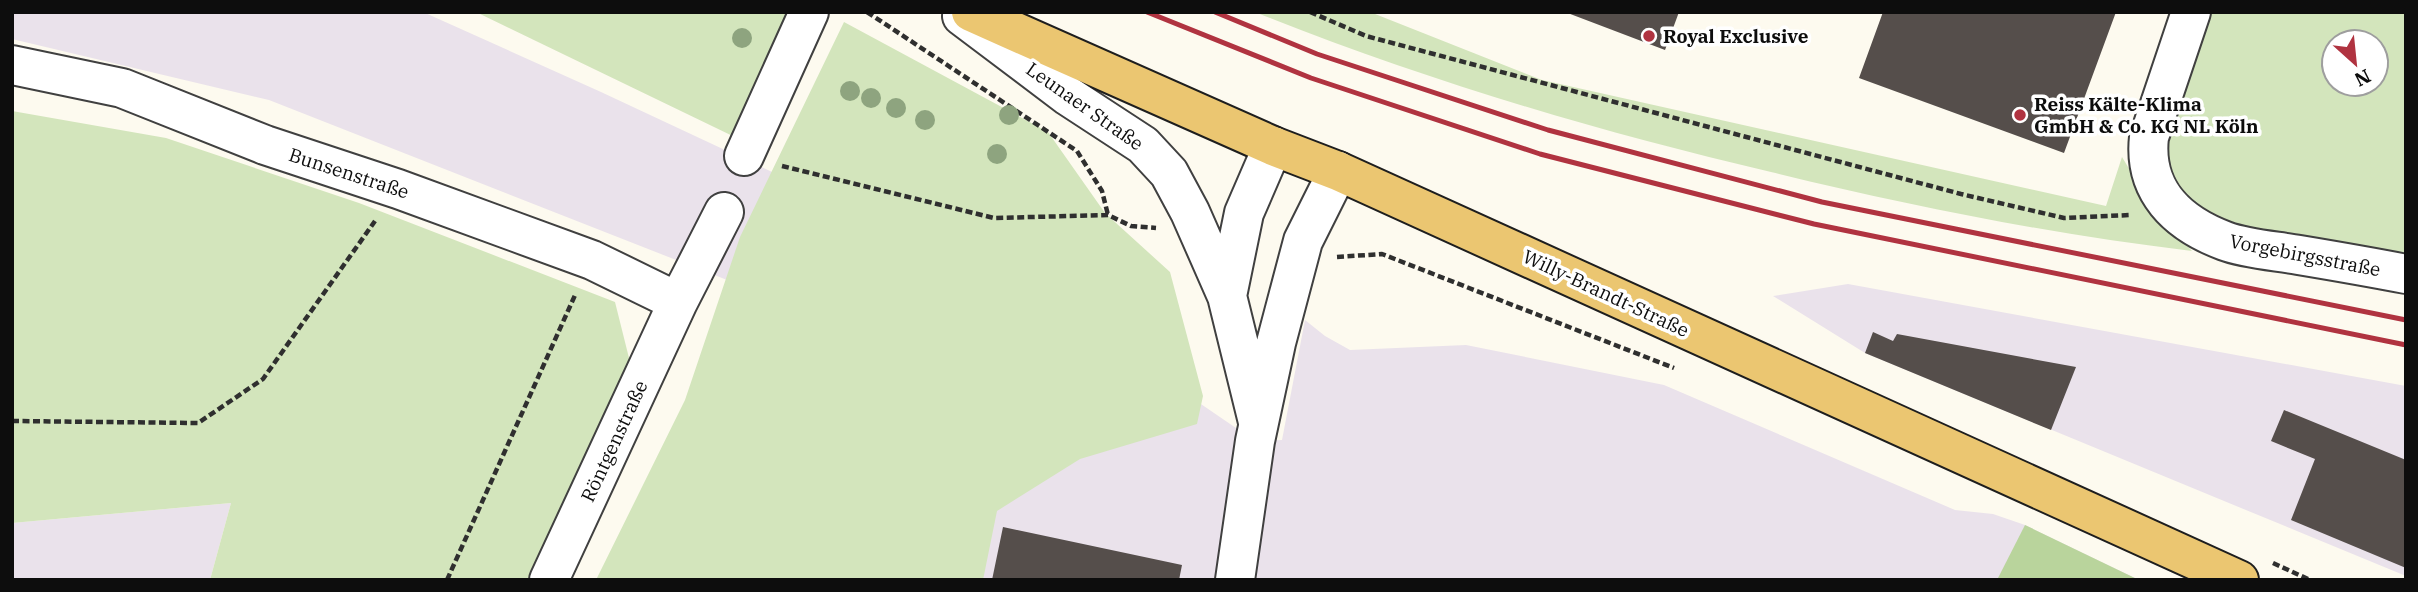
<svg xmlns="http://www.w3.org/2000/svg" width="2418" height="592" viewBox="0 0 2418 592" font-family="'IBM Plex Serif',serif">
<rect width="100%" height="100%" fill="#fdfaef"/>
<path fill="#eae2eb" d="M12,12H423L601,92L1056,305L1255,441L1282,440L1305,320L1325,336L1350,350L1466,345L1664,385L1955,510L1993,514L2025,525L2139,580H792L895,346L269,100L12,39Z
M1848,284L2406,386V576L1865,353L1773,296Z
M231,503L210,580H12V523Z"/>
<path fill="#d3e5bc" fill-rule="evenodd" d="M476,12H800L743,141Z
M1255,12H1370L1542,80L2106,206L2122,157L2154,210L2192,251C2050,234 1910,206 1771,172C1596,131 1422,79 1255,12Z
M2207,12H2406V264L2189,216L2157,165ZM2334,42H2376V84H2334Z
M844,22L1048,132L1105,213L1170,272L1203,396L1197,424L1080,459L997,511L983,580H596L685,400L740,237Z
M12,111L166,138L359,203L615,302L632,370L535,580H210L231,503L12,523Z"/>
<path fill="#b9d49c" d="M2025,525L2139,580H1997Z"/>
<path fill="#554e4b" d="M1565,12H1679L1665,50Z
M1883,12H2116L2064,153L1859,78Z
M1873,332L1893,341L1897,334L2076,367L2051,430L1865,353Z
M2284,410L2406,460V568L2291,520L2315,459L2271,441Z
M1003,527L1182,565L1179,580H992Z"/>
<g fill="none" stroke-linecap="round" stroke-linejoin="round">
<defs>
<path id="minor" d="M2191,12L2149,137C2143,191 2177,223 2225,241C2246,249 2277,251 2299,255C2335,261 2370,267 2406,274
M962,16L1068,96L1143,145L1169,173L1190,212L1227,296L1258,422
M12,65L122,88L265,145L398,189L592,260L678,302
M744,156L809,12
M1227,296L1244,213L1273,146
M549,580L678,302L724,212
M1235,580L1255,441L1276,343L1303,241L1338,171"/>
<path id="major" d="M971,12L1273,146L1338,171L2239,580"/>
</defs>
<use href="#minor" stroke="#404040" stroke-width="42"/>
<use href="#major" stroke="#1e1e1e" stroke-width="42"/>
<path stroke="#2f2f2f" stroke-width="4.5" stroke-dasharray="7 3.5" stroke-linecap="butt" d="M867,12L1077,151L1102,191L1108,215
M1310,12L1366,36L1961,194L2064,218L2130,215
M782,166L994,218L1108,215L1131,226L1156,228
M1337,257L1382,254L1674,368
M12,421L198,423L263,379L375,221
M2273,563L2310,580
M447,580L576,293"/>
<use href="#minor" stroke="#fff" stroke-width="38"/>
<use href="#major" stroke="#ebc671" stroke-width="38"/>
<path stroke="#b03340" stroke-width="5" d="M1147,12L1311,78L1540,154L1814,224L2406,345
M1215,12L1317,54L1548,130L1822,202L2406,320"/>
</g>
<g fill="#8ea47f">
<circle cx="742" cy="38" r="10"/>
<circle cx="850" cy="91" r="10"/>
<circle cx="871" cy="98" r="10"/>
<circle cx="896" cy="108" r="10"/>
<circle cx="1009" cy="115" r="10"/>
<circle cx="925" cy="120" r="10"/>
<circle cx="997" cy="154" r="10"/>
</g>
<g fill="#b03340" stroke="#fff" stroke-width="2.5">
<circle cx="1649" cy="36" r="7"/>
<circle cx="2020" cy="115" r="7"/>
</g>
<g text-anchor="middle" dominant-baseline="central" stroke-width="7" stroke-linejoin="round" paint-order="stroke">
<g font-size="19" font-weight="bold" fill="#0d0d0d" stroke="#fff" text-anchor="start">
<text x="1663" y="36">Royal Exclusive</text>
<text x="2034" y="104">Reiss Kälte-Klima<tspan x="2034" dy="22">GmbH &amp; Co. KG NL Köln</tspan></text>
</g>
<g font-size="19" fill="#0d0d0d" stroke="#fff">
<text transform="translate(1085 106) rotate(35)">Leunaer Straße</text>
<text transform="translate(349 173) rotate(18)">Bunsenstraße</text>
<text transform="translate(2305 255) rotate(11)">Vorgebirgsstraße</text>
<text transform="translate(1606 293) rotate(25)">Willy-Brandt-Straße</text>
<text transform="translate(614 441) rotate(-65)">Röntgenstraße</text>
</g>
</g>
<rect width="2418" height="592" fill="none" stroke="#0d0d0d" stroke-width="28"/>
<g transform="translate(2355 63) rotate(153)"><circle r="33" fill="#ffffff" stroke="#9e9e9e" stroke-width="2"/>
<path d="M0-5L12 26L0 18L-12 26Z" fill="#b03340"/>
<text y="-10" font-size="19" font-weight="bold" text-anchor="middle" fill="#0d0d0d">N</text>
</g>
</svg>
